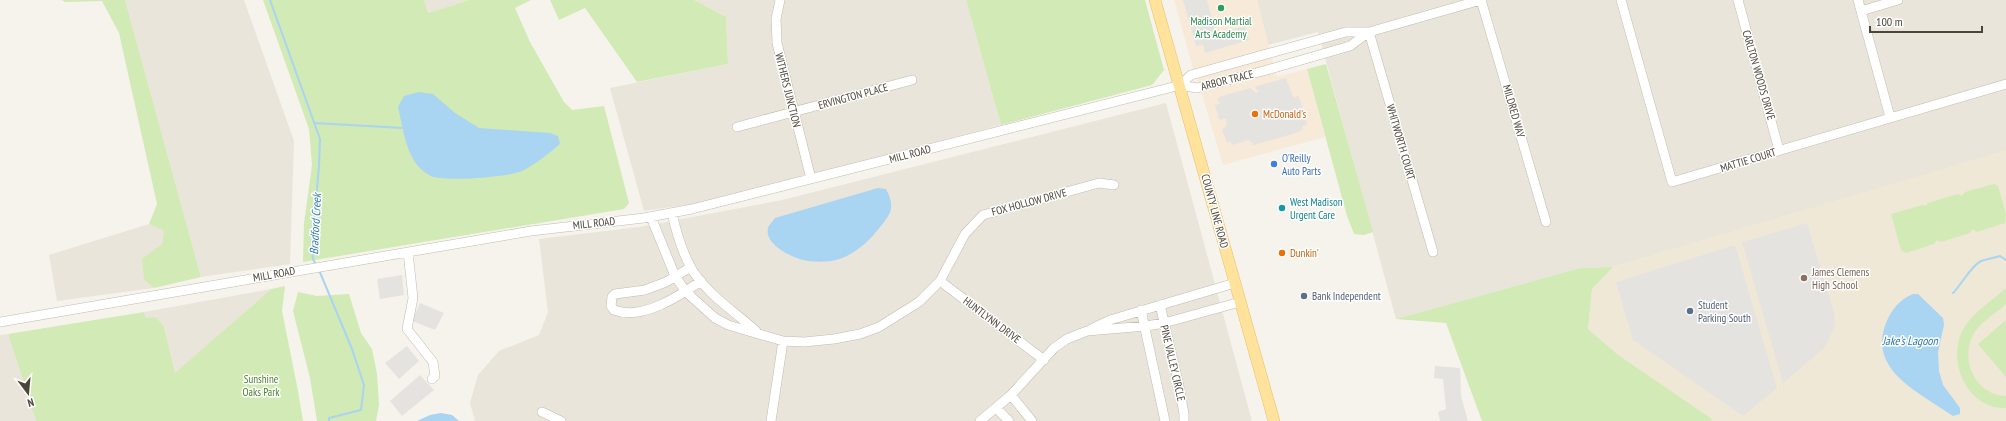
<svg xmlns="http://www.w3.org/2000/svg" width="2006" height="421" viewBox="0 0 2006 421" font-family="'PT Sans Narrow',sans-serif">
<rect width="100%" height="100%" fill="#f6f3ec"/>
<path fill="#eae5da" d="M125,0H244L294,141L290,264L201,277Z
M424,0H469L428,13Z
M694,0H966L1001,125L700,203L644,211L610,88L728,64L726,17Z
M1257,0H2006V151L1613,267L1580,268L1396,319L1318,32L1268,45Z
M1166,103L1252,421H475L470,403L478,375L499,351L539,335L548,312L539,239L639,227L782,200Z
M149,224L164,231L162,244L144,280L154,288L57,301L49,255Z
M271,289L175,374L164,327L146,318L144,312Z
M8,334L36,421H0V335Z"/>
<path fill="#f7ead8" d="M1174,0H1257L1277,77L1307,69L1325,137L1223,165L1204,101L1192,65Z"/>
<path fill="#efe8d6" d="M2006,150V421H1711L1712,419L1617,354L1588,329L1592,289L1613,267Z"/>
<path fill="#d2eab5" d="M62,0H125L201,277L154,288L144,280L142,259L162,244L164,231L149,224L157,204L119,33L102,1L65,2Z
M263,0H424L428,13L469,0H531L515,8L530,42L564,102L572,110L604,106L629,203L624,209L303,262L304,223L312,165L309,129Z
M550,0H694L726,17L728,64L637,82L585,8L559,20Z
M966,0H1145L1164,70L1152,85L1001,125Z
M1326,64L1373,232L1364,235L1354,234L1347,216L1307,69Z
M1994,184L1998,186L2006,214L2005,223L1977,232L1972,229L1970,233L1941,242L1937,240L1934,244L1906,253L1901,250L1891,214L1923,205L1926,206L1928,203L1958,194L1962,196L1965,192Z
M1613,267L1592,289L1588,329L1617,354L1712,419L1711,421H1482L1446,323L1396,319L1580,268Z
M285,286L282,311L298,391L303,421H36L8,334L144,312L146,318L156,317L164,327L175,373L271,289Z
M2006,288V304C1996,313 1981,322 1974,333C1959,359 1975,395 2006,396V408C1965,409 1945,357 1965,326C1975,311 1993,300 2006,288Z
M298,292L317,296L349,294L361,333L372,349L377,374L379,405L376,421H317L310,378L293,311Z
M2006,320V377L1978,344Z"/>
<path fill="#e5e3e0" d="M1183,0H1207L1216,34L1245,26L1249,40L1205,53L1203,45L1196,46Z
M1286,78L1292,94L1294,98L1297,96L1299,97L1303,109L1297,116L1304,114L1307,125L1302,126L1303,129L1299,132L1254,145L1249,140L1232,145L1230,141L1227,143L1222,130L1227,125L1226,119L1224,118L1221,121L1219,119L1215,105L1221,103L1217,100L1219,97L1250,88L1256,93L1258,91L1255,88L1257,86Z
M1807,223L1834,313L1835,325L1828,342L1823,349L1783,383L1742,242Z
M1735,245L1777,388L1743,416L1633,340L1616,282Z
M402,275L404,295L380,299L377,279Z
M420,303L444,313L435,330L412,321Z
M407,346L419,361L399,379L385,363Z
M1435,366L1460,368L1461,396L1468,421H1440L1438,412L1446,409L1443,379L1434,378Z
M420,375L434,390L402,416L390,401Z"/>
<path fill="#a9d4f2" d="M419,92L433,94L455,113L479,128L550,133L558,136L560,144C548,154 536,164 522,171C508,177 445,182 431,176C427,174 422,170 419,167C405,151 403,127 398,107L404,96Z
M878,188L886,189C895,206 892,213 880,227C869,242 851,258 831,261C823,262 811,262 803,260C791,257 764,244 768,228C769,225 773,221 775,218Z
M1913,294H1918L1943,318L1944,325L1938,352L1939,371L1943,385L1960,408V414L1953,416C1921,393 1867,371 1886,323C1891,310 1900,299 1913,294Z
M441,413L452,415L459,421H417L430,415Z"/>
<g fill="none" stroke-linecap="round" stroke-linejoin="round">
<path stroke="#a9d4f2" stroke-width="2" d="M270,0L320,139L319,166L312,245L313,259L316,265
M314,123L403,128
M319,270L352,349L364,385L361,410L329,418V421
M1953,293C1962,284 1970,267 1981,261C1987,259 1994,258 2000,256L2006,260"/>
<defs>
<path id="minor" d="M780,0L776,19L777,43L811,179
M1621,0L1672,182L2006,84
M1738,0L1779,150
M1858,0L1890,117
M1861,11L1898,0
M1369,32L1433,252
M1180,85L1197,88L1267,70L1350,46L1369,32
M737,127L912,80
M672,213C676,231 681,249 690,266C704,292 734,311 756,331
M651,217L675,276L686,292L715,318L728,325L783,341L804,342L834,339L860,334L879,327L919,302L940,281L965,234L983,215L1099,183L1114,185
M408,252L413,298L407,329L433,362L435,376L432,379
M691,267L666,282L645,290L615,294L612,297L611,306L614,310C642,321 679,296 701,281
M940,281L1044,360
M1160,305L1179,386L1184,414V421
M1141,310L1165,421
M0,322L531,231L644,218L692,209L1169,88L1180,85L1191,75L1346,32H1369L1481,0L1546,222
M1091,329L1110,320L1235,283
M1011,395L1032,421
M996,408L1009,421
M542,412L561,421
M771,421L783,341
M980,421L1011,395L1054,348L1067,339L1087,331L1146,326L1164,323L1240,302"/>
<path id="major" d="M1155,0L1274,421"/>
</defs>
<use href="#minor" stroke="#c2bbae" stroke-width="10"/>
<use href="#major" stroke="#e6c16a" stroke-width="12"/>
<use href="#minor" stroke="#fff" stroke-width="9"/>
<use href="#major" stroke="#ffe39c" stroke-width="11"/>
</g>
<circle fill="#2e9e5b" stroke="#fff" stroke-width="1.5" cx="1221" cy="8" r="4"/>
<g fill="#e8710a" stroke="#fff" stroke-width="1.5">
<circle cx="1255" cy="114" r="4"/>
<circle cx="1282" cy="253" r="4"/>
</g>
<circle fill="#3f7fe0" stroke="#fff" stroke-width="1.5" cx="1274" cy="164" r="4"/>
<circle fill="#0f9aa8" stroke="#fff" stroke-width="1.5" cx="1282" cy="208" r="4"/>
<circle fill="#8d6e63" stroke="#fff" stroke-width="1.5" cx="1804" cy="278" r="4"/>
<g fill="#5c6f8a" stroke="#fff" stroke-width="1.5">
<circle cx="1304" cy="296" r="4"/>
<circle cx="1690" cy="311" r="4"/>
</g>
<g text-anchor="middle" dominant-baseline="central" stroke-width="3" stroke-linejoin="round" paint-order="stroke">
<g font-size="11" fill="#27864d" stroke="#fff">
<text x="1221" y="21">Madison Martial<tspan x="1221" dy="13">Arts Academy</tspan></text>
</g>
<g font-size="11" fill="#4b4439" stroke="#fff">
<text transform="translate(1759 75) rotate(74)">CARLTON WOODS DRIVE</text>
<text transform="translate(1227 80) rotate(-14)">ARBOR TRACE</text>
<text transform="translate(788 90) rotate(76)">WITHERS JUNCTION</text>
<text transform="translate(853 96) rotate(-15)">ERVINGTON PLACE</text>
<text transform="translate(1514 111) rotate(74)">MILDRED WAY</text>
<text transform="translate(1401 142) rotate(74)">WHITWORTH COURT</text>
<text transform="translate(910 154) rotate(-15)">MILL ROAD</text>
<text transform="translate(1748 160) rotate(-17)">MATTIE COURT</text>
<text transform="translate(1029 202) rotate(-15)">FOX HOLLOW DRIVE</text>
<text transform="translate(1215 211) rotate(75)">COUNTY LINE ROAD</text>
<text transform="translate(594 223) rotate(-6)">MILL ROAD</text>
<text transform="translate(274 274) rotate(-10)">MILL ROAD</text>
<text transform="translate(992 320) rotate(37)">HUNTLYNN DRIVE</text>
<text transform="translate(1173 363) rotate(77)">PINE VALLEY CIRCLE</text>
</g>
<g font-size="11" fill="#c56008" stroke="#fff" text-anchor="start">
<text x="1263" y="114">McDonald's</text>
<text x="1290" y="253">Dunkin'</text>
</g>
<g font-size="11" fill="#366cbe" stroke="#fff" text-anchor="start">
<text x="1282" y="158">O'Reilly<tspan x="1282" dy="13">Auto Parts</tspan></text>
</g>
<g font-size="11" fill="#0d838f" stroke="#fff" text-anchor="start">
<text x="1290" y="202">West Madison<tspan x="1290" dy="13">Urgent Care</tspan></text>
</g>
<g font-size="11" fill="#785e54" stroke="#fff" text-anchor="start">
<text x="1812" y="272">James Clemens<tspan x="1812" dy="13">High School</tspan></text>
</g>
<g font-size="11" fill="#4e5e75" stroke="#fff" text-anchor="start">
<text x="1312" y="296">Bank Independent</text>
<text x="1698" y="305">Student<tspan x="1698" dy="13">Parking South</tspan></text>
</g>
<g font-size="11" fill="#4a7f2a" stroke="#fff">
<text x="261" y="379">Sunshine<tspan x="261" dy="13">Oaks Park</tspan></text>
</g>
<g font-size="12" font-style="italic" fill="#2e7ab2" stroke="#fff">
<text transform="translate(315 224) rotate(-87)">Bradford Creek</text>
<text x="1910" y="340">Jake's Lagoon</text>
</g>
</g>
<g transform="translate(28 393) rotate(164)" stroke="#ffffff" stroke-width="3" paint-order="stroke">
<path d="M0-3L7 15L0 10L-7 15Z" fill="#4b4439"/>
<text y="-6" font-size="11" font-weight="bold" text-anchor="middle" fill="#4b4439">N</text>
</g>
<path d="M1870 26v6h112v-6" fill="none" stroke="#4b4439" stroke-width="2"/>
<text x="1876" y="26" font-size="12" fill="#4b4439" stroke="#ffffff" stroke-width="3" paint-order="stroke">100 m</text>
</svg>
